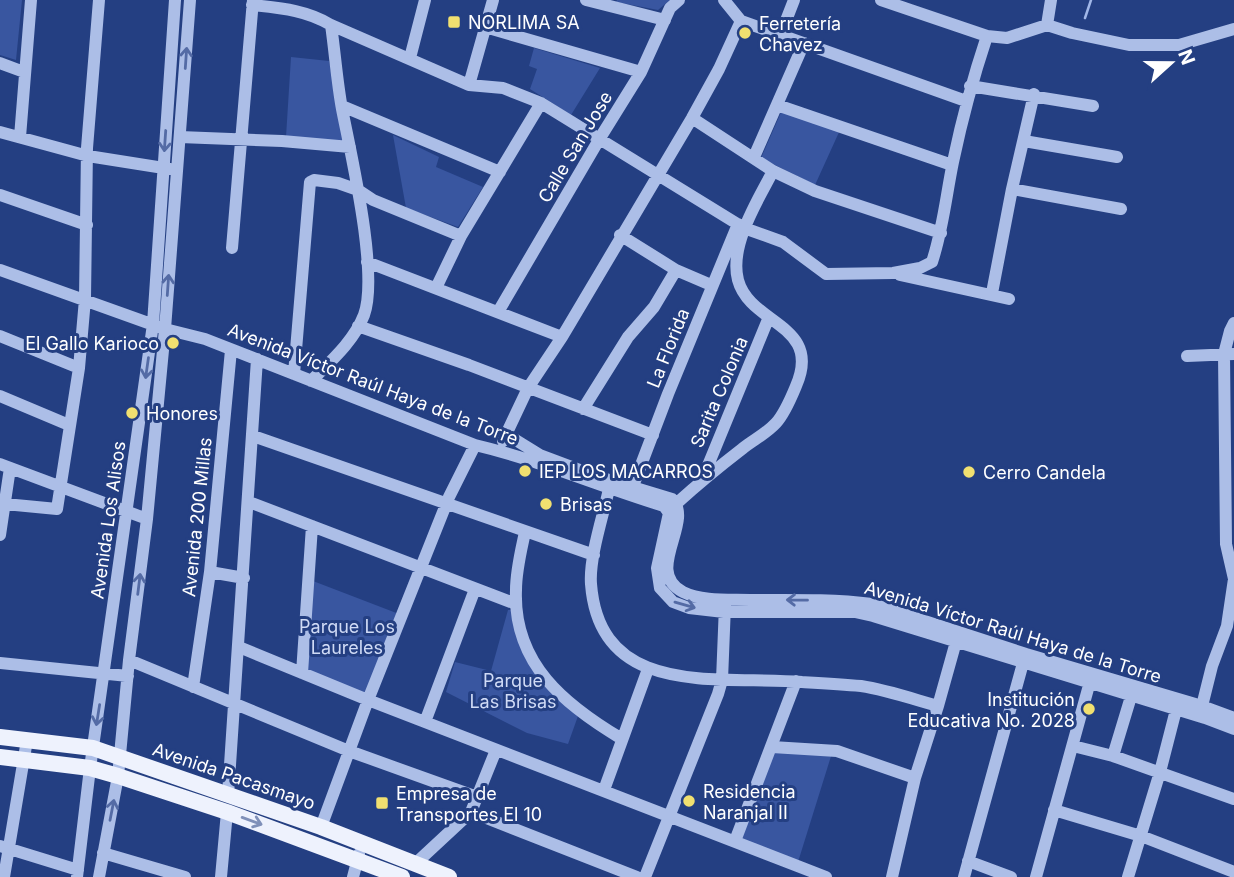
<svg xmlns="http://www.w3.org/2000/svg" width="1234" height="877" viewBox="0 0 1234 877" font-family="Inter,sans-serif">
<rect width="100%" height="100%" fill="#243f82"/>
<path fill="#3956a0" d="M0,0H22L16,60L0,55Z
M617,0H670L658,10L616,2Z
M534,48L600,68L571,115L530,89L537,69L529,66Z
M291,57L329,61L345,142L286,137Z
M782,110L840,130L815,185L761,158Z
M393,135L439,157L436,167L483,187L458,227L406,208Z
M313,581L399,614L366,696L305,671Z
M508,610H513L526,655L578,716L568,744L527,733L446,692L455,662L491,671Z
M775,750L832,753L798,862L739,839Z"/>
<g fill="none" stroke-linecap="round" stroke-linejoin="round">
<path stroke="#a1b7e8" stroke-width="2.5" d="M1085,18L1091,0"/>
<path stroke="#acbee7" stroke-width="12" d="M586,0L665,20
M724,0L741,21L966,101
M881,0L987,36L1007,38L1047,25L1072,33L1129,45H1179L1234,29
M252,5C280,8 307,10 331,25L469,85L503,88L541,103L744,228L783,242L826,274L893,273L920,268L932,262C943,229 946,196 953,162C962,119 973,78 987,36
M1047,25L1051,0
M485,27L641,72
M780,36L794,0
M410,58L425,0
M0,63L24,72
M469,85L493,0
M970,86L1093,106
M777,105L952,165
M342,106L500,172
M692,118L773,171L815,191L941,233
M0,132L88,156L170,169
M20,137L31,0
M180,137L282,141L350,147
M1024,141L1117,157
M754,157L804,43
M1012,189L1121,209
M0,195L87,225
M620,235L676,270L711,285
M232,248L253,0
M367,262L562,337
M0,270L165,329L205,339L475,445C539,460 601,487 664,506L669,513L657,568L660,588L673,602L689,608L724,612H855L873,616L1205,718L1234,729
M900,275L1009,299
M436,288L461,236L541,103
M992,293L1012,189L1034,94
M498,312L600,138L641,72L670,8L679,0
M358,326L469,365L653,435
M0,336L79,368
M1187,356L1234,354
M294,374L310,182L314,180L338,183L358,190L373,200L461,236
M311,381C331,361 354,341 364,315C379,274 351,155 342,109C337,82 335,53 331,25
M0,396L69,425
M583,409L628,337L654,307L676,270
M506,434L540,455L596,476L672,499C695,522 643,571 683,592C703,602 731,599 753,600C792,600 832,599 872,604L1026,654L1202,706L1234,718
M253,436L594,555
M503,441L528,388L562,337L692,118L719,69L741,21
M0,464L147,519
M702,480L769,317
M633,486L668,394L738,224
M609,489C603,516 589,558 591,584C600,700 721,675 802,682C821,683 841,684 861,686C887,690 913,699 938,706
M249,502L516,604
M677,503C698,484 720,466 742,449C753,440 766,434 776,423C785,413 791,398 796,386C823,324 750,325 738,280C729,245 758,200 773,171
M5,504L57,509L79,368L85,299L87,148L99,0
M525,532C521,551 516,570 516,590C513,664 565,705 622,739
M0,535L10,468
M210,572L244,578
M239,647L368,700L826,877
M129,660L349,751L477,797
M0,663L128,676
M302,673L312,526
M193,687L210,572L231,350
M1202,706L1212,666L1227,626L1234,579L1226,544L1224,354L1230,331L1234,323
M425,722L475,589
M1073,746L1113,756L1234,799
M772,747L837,751L915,778
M1113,756L1133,690
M604,790L648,669
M228,795L257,359
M1054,810L1141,836L1234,872
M471,812L637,877
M321,827L368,700L449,497L475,445
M735,841L796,681
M0,846L78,870
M103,853L185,877
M968,861L1011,877
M415,864L471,812L496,750
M4,877L27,740
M77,877L90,768L153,324L175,0
M99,877L118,776L129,660L147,519L165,329L190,0
M221,877L227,812
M353,877L359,854
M645,877L718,694L722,680L725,605
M892,877L915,778L938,706L957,638
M964,877L1023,663
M1036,877L1091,678
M1128,877L1160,772L1178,702"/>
<path stroke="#eef2fd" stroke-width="16" d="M0,737L93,748L321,827L449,877
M0,757L90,768L118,776L227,812L402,877"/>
</g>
<defs><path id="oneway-shaft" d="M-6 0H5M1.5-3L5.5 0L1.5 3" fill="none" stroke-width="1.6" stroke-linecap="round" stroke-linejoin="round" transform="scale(1.75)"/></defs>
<g stroke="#546ba5">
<use href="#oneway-shaft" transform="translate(186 58) rotate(-86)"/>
<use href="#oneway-shaft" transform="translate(165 141) rotate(94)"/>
<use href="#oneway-shaft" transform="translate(168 285) rotate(-86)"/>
<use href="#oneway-shaft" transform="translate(147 368) rotate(98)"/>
<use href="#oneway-shaft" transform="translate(139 584) rotate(-83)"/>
<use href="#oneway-shaft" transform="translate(797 600) rotate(-179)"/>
<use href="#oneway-shaft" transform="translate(685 605) rotate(16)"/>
<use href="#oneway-shaft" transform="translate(98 715) rotate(99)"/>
<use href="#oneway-shaft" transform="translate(112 810) rotate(-79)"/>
</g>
<use stroke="#7f90b9" href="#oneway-shaft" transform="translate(252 821) rotate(20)"/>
<g fill="#f1e070" stroke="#243f82" stroke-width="2.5">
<rect x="447" y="15" width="14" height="14" rx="3.5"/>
<circle cx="745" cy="33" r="7"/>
<circle cx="173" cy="343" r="7"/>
<circle cx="132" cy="413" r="7"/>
<circle cx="525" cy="471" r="7"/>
<circle cx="969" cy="472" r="7"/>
<circle cx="546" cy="504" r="7"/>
<circle cx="1089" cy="709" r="7"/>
<circle cx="689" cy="801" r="7"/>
<rect x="375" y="796" width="14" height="14" rx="3.5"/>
</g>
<g text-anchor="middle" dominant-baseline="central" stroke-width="6" stroke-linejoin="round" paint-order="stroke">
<g font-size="18" fill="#fff" stroke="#243f82" text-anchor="start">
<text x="468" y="22">NORLIMA SA</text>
<text x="759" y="23">Ferretería<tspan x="759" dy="21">Chavez</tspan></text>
<text x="159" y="343" text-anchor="end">El Gallo Karioco</text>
<text x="146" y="413">Honores</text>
<text x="539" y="471">IEP LOS MACARROS</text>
<text x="983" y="472">Cerro Candela</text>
<text x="560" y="504">Brisas</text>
<text x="1075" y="699" text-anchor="end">Institución<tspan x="1075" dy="21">Educativa No. 2028</tspan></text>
<text x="703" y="791">Residencia<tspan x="703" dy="21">Naranjal II</tspan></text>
<text x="396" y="793">Empresa de<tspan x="396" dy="21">Transportes El 10</tspan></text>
</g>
<g font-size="18" fill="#fff" stroke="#243f82">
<text transform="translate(575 147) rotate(-59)">Calle San Jose</text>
<text transform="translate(668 348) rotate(-68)">La Florida</text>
<text transform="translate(373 384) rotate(21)">Avenida Víctor Raúl Haya de la Torre</text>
<text transform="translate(719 392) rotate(-67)">Sarita Colonia</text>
<text transform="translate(197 517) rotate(-84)">Avenida 200 Millas</text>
<text transform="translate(108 520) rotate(-82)">Avenida Los Alisos</text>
<text transform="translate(1013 632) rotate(17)">Avenida Víctor Raúl Haya de la Torre</text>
<text transform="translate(234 776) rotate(19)">Avenida Pacasmayo</text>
</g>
<g font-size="18" fill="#d0dbf6" stroke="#243f82">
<text x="347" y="626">Parque Los<tspan x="347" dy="21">Laureles</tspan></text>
<text x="513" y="680">Parque<tspan x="513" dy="21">Las Brisas</tspan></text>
</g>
</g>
<g transform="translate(1171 63) rotate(69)" stroke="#243f82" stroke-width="5" paint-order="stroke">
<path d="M0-5L12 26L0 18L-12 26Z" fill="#ffffff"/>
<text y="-10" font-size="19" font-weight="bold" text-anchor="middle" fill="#ffffff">N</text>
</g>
</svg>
